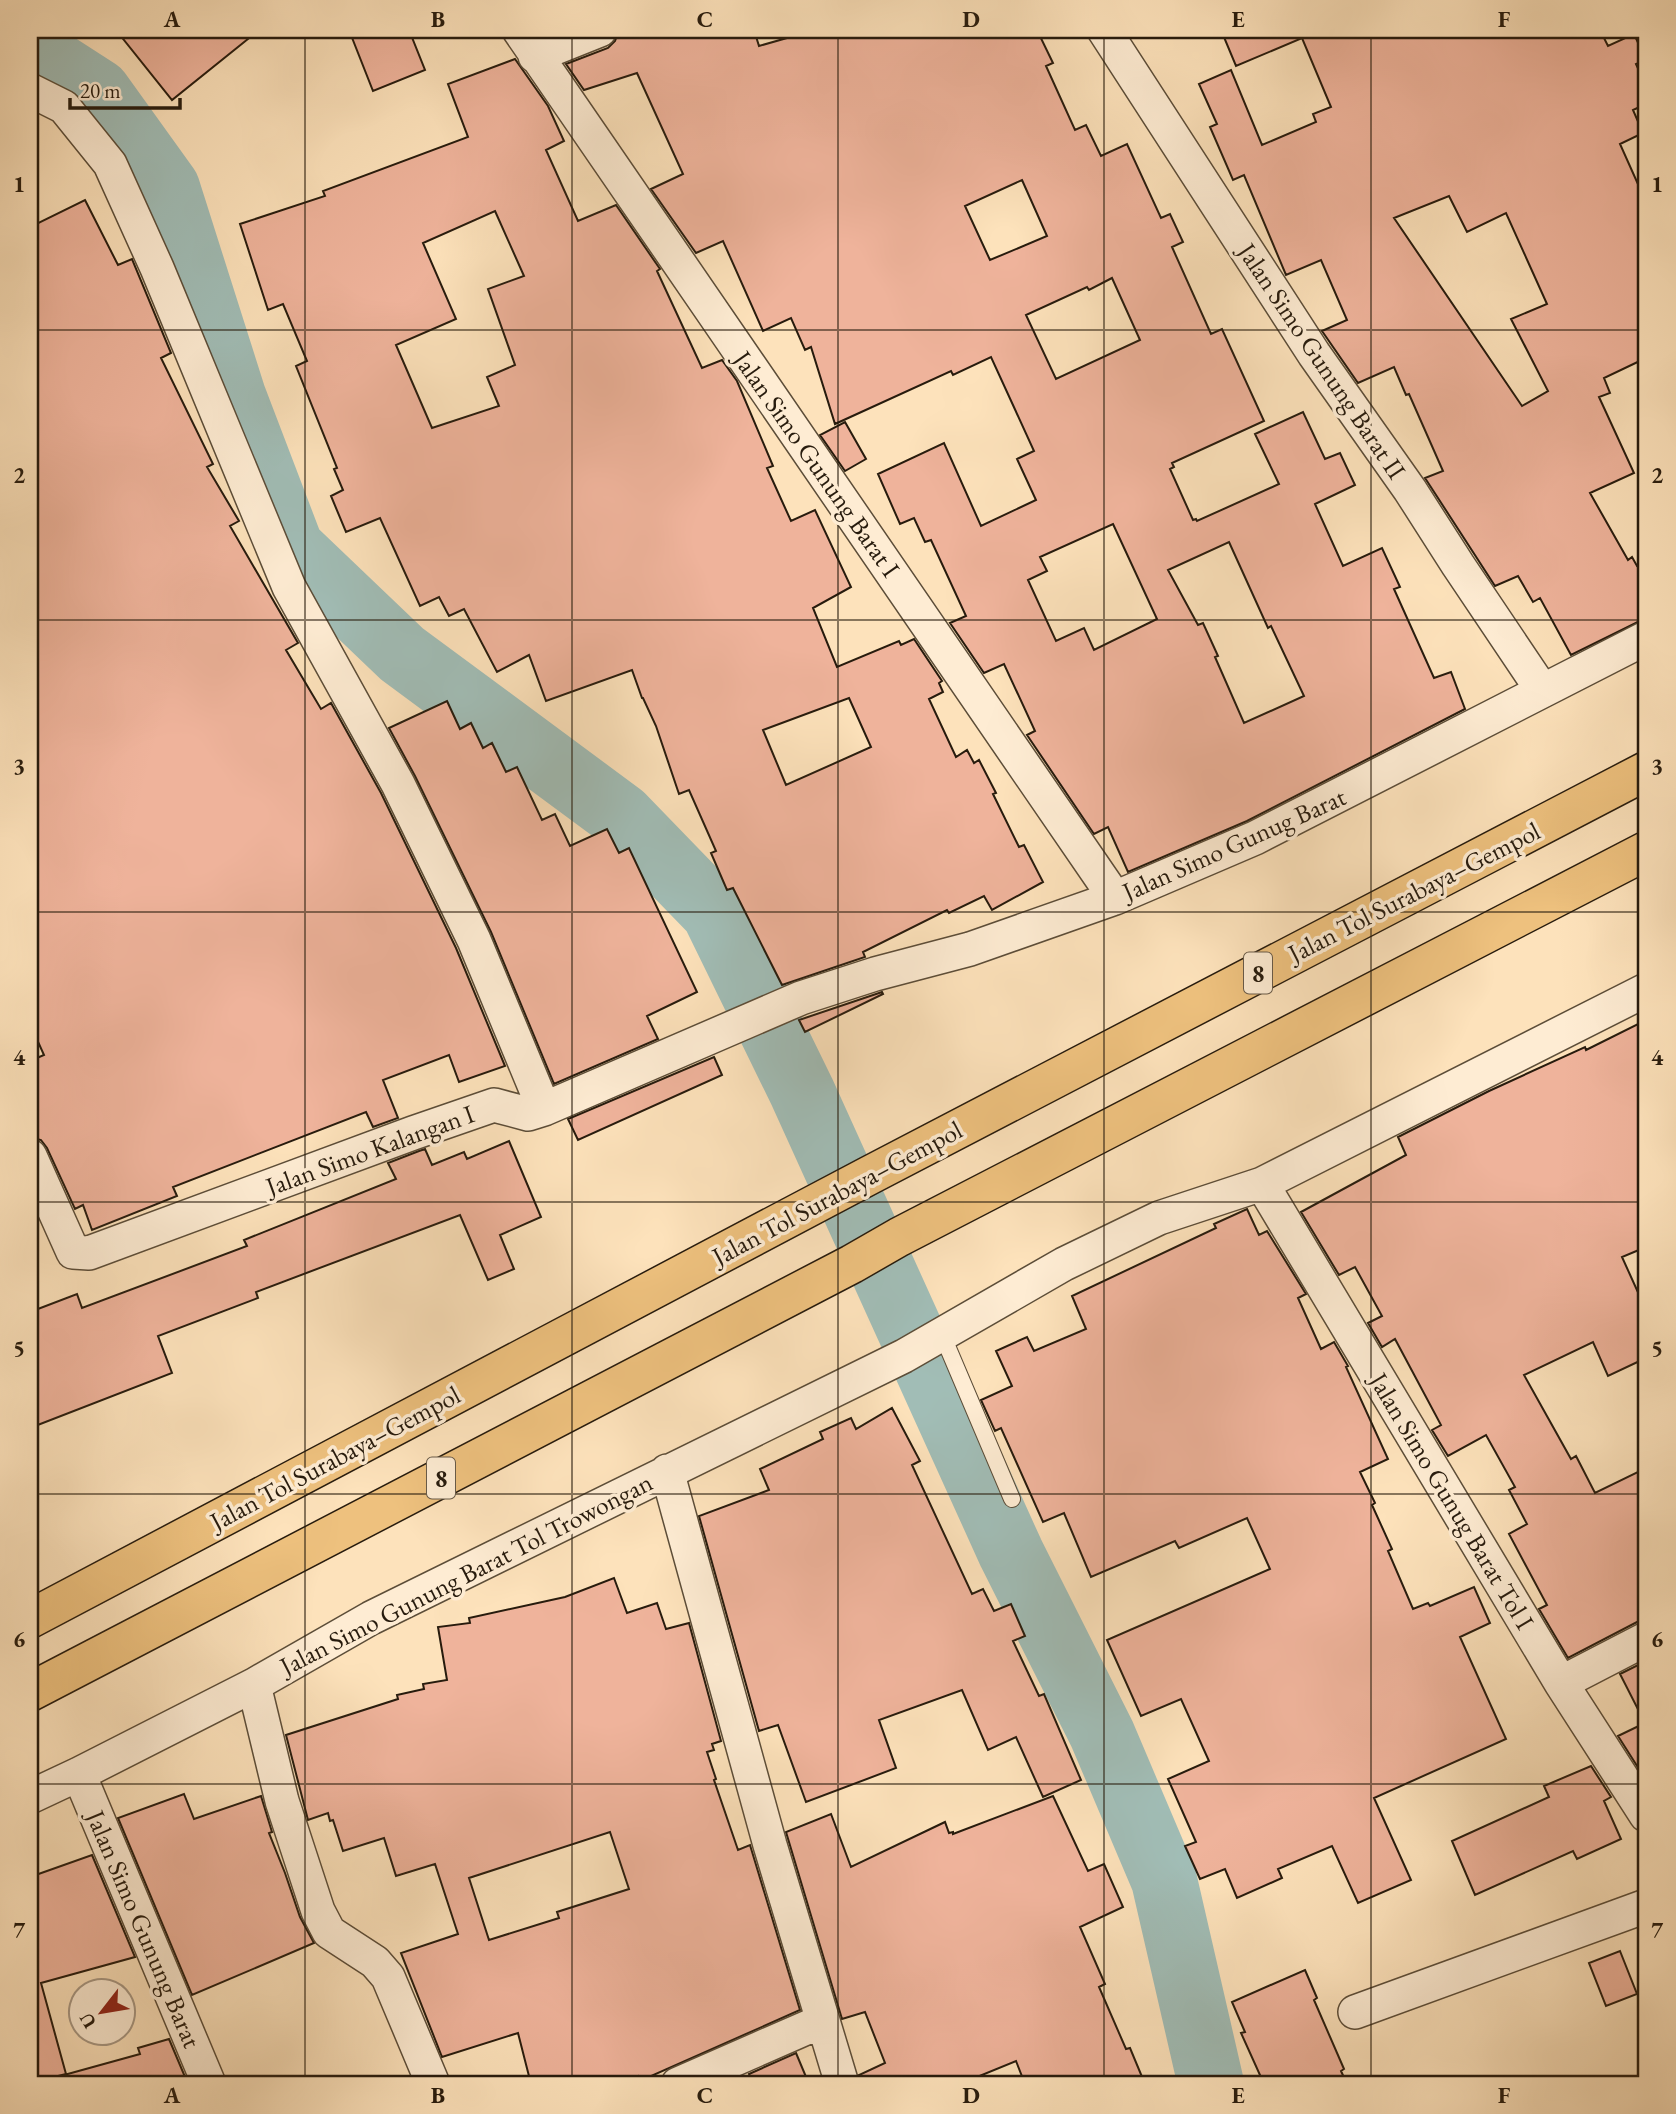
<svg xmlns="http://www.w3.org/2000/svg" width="1676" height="2114" viewBox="0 0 1676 2114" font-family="'EB Garamond',serif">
<rect width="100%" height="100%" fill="#fde2bb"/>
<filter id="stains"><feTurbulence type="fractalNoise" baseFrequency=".00286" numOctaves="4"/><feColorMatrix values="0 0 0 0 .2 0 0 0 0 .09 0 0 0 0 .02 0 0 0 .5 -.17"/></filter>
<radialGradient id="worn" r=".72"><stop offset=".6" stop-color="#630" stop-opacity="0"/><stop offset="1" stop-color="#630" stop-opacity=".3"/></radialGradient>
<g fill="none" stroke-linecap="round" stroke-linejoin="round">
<path stroke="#a1bdb6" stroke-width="66" d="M30,52H36L98,92L167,188L233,396L291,548L402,654L621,816L714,912L802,1092L1011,1553L1102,1734L1164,1880L1211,2084"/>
</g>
<path fill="#efb39b" stroke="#271b0d" stroke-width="2" fill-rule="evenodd" d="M116,30H259L172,100Z
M349,30H409L425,70L373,91Z
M619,30H754L759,46L815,30H1037L1053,63L1046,66L1075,130L1086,125L1101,156L1127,144L1161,218L1170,214L1183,242L1172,247L1211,334L1222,329L1264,421L1172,463L1174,467L1170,469L1193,520L1196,519L1197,521L1279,484L1255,434L1303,412L1325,459L1340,453L1355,485L1315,504L1343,566L1382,548L1400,587L1394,589L1434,678L1451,672L1465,709L1247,821L1128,872L1108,827L1094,834L1027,735L1035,731L1004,664L984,673L950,623L966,616L931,540L925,542L914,518L900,524L878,474L944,443L981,526L1036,500L1017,459L1034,451L991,357L953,375L951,371L835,424L811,347L805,350L791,318L763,331L723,241L696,253L651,189L683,174L637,73L584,90L566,64L608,48L615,41ZM1022,180L1047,236L990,260L965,206ZM1112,278L1140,340L1056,379L1026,315L1087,287L1089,290ZM1113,524L1157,619L1094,650L1084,628L1056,641L1028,580L1047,571L1040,557ZM1229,542L1268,628L1271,626L1304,696L1244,723L1215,657L1218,656L1203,623L1198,625L1168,570Z
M1221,30H1600L1608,46L1634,34L1646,60L1636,64L1646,86V104L1633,110L1643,133L1620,144L1646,202V358L1604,378L1610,393L1599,397L1634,473L1590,493L1628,560L1632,557L1637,566L1646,561V618L1571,655L1540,598L1533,602L1518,576L1495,586L1425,478L1443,471L1409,394L1406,395L1394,367L1358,383L1322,331L1347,320L1321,260L1286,275L1244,175L1233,180L1210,127L1217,124L1199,84L1231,70L1262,145L1316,122L1313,114L1331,107L1302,38L1236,66ZM1449,196L1467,232L1506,213L1547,304L1511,319L1548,391L1522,406L1394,218Z
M515,59L548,106L564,141L546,150L578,221L616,205L660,269L657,271L702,368L722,360L737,381L773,466L767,468L791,521L815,510L851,587L813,608L837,667L899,641L901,645L914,639L942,681L939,683L943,692L929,699L956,757L967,750L974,763L979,760L996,793L993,794L1019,847L1024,845L1043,882L992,910L984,896L949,913L947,910L863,952L865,957L782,985L733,888L727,890L711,853L716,851L689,790L679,794L656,726L643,698H642L632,670L546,701L529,655L497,672L464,609L449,616L439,597L420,606L380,518L346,532L331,496L343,490L334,469L337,468L296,366L307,361L283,304L268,310L240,224L325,196L323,191L468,137L448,84ZM495,211L524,276L488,289L515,365L487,377L499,406L432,428L396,345L456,319L423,243ZM849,698L871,747L786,785L763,730Z
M85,200L118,265L132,259L171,353L161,358L213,464L207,467L239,521L230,526L298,643L286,650L321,709L331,703L381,793L456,948L505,1066L459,1082L449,1055L383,1080L398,1118L373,1127L366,1112L173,1187L177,1196L92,1230L83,1205L75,1209L47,1148L41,1140L30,1137V1061L44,1055L30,1024V227Z
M845,422L866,459L845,471L820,435Z
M447,701L460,729L471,723L483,748L492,743L506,772L517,767L542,820L555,814L570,846L607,829L619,853L629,848L697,992L647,1016L658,1039L554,1084L491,932L415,776L389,728Z
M882,992L883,994L805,1032L799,1020Z
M1646,1020V1247L1622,1257L1646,1310V1358L1608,1376L1593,1342L1524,1375L1571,1459L1576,1456L1595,1493L1646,1468V1620L1637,1622L1568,1658L1539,1609L1547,1605L1509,1534L1527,1524L1509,1490L1515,1487L1486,1435L1448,1456L1432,1430L1441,1425L1395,1339L1382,1347L1368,1323L1382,1316L1355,1267L1339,1275L1301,1212L1406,1155L1398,1137L1489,1091L1585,1047L1586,1050Z
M714,1057L722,1075L578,1140L568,1119Z
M509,1141L541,1217L500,1235L514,1269L488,1280L460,1215L256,1292L258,1298L158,1336L172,1373L30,1428V1312L77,1294L82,1308L247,1246L244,1240L396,1179L388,1163L419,1151L425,1149L432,1165L464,1152L467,1159Z
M1247,1209L1259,1235L1267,1231L1306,1294L1298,1298L1321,1349L1334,1342L1348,1366L1346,1367L1388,1459L1360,1472L1375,1503L1372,1505L1392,1549L1388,1551L1413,1609L1428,1603L1430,1606L1474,1587L1490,1623L1460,1637L1506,1739L1374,1798L1411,1880L1358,1903L1332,1846L1278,1869L1282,1878L1237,1898L1225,1869L1200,1879L1185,1846L1196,1842L1168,1779L1209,1761L1181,1699L1141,1716L1107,1640L1270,1569L1247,1518L1179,1548L1175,1541L1091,1577L1064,1513L1043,1522L1001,1428L995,1431L981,1400L1012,1386L996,1351L1027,1337L1034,1351L1086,1329L1072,1296L1216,1228L1214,1224Z
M892,1408L920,1461L912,1465L972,1594L983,1589L994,1611L1011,1604L1025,1636L1013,1641L1039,1696L1044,1694L1081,1780L1043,1797L1016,1737L988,1750L962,1690L879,1720L896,1768L806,1802L778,1725L759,1731L699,1516L769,1490L760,1469L823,1439L820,1432L851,1418L856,1429Z
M614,1578L627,1613L657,1603L666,1629L689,1623L721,1741L712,1744L714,1750L707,1752L716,1779L714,1780L738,1850L750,1845L800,2010L640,2081L638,2076L613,2084H531L518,2033L442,2057L401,1953L458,1934L435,1864L396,1876L384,1838L343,1851L333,1820L330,1821L328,1813L308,1820L286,1735L398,1699L397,1695L424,1689L423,1684L447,1680L438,1627L470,1623L469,1618L565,1597ZM610,1832L629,1889L557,1912L559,1918L489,1940L469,1878Z
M1646,1661V1780L1618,1736L1645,1723L1620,1674Z
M1591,1766L1611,1797L1604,1801L1621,1839L1577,1859L1573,1851L1475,1895L1452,1841L1549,1797L1544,1786Z
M184,1794L194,1819L261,1796L272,1832L269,1833L285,1873L300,1917L314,1943L192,1995L118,1818Z
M1053,1796L1088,1871L1104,1864L1123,1907L1080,1927L1105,1984L1099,1987L1126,2049L1130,2048L1145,2084H1025L1016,2061L960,2084H861L859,2075L885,2063L865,2012L842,2019L786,1832L831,1814L851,1867L945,1822L949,1833L953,1832V1834Z
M92,1855L135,1957L41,1983L66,2074L30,2083V1877Z
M1620,1951L1637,1994L1606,2006L1589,1963Z
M1305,1970L1317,1998L1314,2000L1344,2069L1341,2071L1347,2084H1264L1241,2033L1245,2032L1232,2002Z
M169,2039L188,2084H65L64,2075L140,2054L138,2048Z
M796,2053L809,2084H754L749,2074Z"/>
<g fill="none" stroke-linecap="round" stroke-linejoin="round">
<defs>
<path id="service" d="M942,1334L1012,1499"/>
<path id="minor" d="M519,30L1115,898
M1104,30L1314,354L1410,490L1458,565L1542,690
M535,56L600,30
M30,90L64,107L110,164L157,268L289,587L398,784L474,940L544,1109
M30,1156L73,1252L89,1253L413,1133L494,1105L528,1114L544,1109L801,998L875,974L970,949L1115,898L1255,838L1646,638
M1262,1184L1561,1683L1646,1815
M667,1471L770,1845L842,2084
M1561,1683L1646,1639
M254,1685L282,1801L318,1911L329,1932L375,1962L388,1977L433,2084
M79,1774L209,2084
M30,1797L79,1774L254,1685L371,1618L904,1356L1064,1264L1159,1218L1262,1184L1646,990
M1355,2012L1646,1906
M678,2084L822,2021"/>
<path id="motorway" d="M30,1619L870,1175L1646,771
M30,1692L852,1264L899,1237L1646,851"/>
</defs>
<use href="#service" stroke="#5c4d38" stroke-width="18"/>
<use href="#minor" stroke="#5c4d38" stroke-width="36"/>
<use href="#motorway" stroke="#271b0d" stroke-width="41"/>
<use href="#service" stroke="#feecd3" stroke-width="16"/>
<use href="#minor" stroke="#feecd3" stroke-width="33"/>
<use href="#motorway" stroke="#eec17e" stroke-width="38"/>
</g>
<path fill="none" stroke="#271b0d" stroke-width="2" stroke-opacity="0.55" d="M305,30V2084M572,30V2084M838,30V2084M1104,30V2084M1371,30V2084M30,330H1646M30,620H1646M30,912H1646M30,1202H1646M30,1494H1646M30,1784H1646"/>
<g text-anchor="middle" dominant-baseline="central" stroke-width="7" stroke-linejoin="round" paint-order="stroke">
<g fill="#feecd3" stroke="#685a48" stroke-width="2">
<rect x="1244" y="952.5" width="28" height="41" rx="5"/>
<rect x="427" y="1457.5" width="28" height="41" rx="5"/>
</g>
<g font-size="24" font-weight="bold" fill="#271b0d">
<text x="1258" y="973">8</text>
<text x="441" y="1478">8</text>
</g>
<g font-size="26" fill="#271b0d" stroke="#feecd3">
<text transform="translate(1322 361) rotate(56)">Jalan Simo Gunung Barat II</text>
<text transform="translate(817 464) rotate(55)">Jalan Simo Gunung Barat I</text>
<text transform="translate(1234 844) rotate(-24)">Jalan Simo Gunug Barat</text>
<text transform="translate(1414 892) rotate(-27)">Jalan Tol Surabaya–Gempol</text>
<text transform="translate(370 1150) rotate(-20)">Jalan Simo Kalangan I</text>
<text transform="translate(837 1193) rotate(-28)">Jalan Tol Surabaya–Gempol</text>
<text transform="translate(335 1458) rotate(-28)">Jalan Tol Surabaya–Gempol</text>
<text transform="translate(1452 1501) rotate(59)">Jalan Simo Gunug Barat Tol I</text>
<text transform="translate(466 1574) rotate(-27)">Jalan Simo Gunung Barat Tol Trowongan</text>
<text transform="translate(144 1929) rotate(67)">Jalan Simo Gunung Barat</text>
</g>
</g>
<rect width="1676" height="2114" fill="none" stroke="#fde2bb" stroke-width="77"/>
<g transform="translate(102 2012) rotate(239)"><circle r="33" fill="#feecd3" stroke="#a89884" stroke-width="2"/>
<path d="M0-5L12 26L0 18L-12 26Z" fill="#8f2418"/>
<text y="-10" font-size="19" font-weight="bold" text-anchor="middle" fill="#271b0d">U</text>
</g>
<path d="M70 98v10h110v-10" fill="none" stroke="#271b0d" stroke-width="3.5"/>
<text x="80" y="98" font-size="21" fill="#271b0d" stroke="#feecd3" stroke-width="5" paint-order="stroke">20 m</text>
<rect x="38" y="38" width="1600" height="2038" fill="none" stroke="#271b0d" stroke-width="2.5"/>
<g font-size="23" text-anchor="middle" font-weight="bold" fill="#271b0d">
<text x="172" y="27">A</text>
<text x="438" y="27">B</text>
<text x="705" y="27">C</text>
<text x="971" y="27">D</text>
<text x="1238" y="27">E</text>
<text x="1504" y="27">F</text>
<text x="19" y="192">1</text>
<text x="1657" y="192">1</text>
<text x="19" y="483">2</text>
<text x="1657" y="483">2</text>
<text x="19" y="774">3</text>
<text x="1657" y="774">3</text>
<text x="19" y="1065">4</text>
<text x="1657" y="1065">4</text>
<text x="19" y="1356">5</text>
<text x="1657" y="1356">5</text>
<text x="19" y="1647">6</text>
<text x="1657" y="1647">6</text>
<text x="19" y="1938">7</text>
<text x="1657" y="1938">7</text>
<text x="172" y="2103">A</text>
<text x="438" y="2103">B</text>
<text x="705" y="2103">C</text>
<text x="971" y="2103">D</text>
<text x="1238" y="2103">E</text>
<text x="1504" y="2103">F</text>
</g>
<rect width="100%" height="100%" filter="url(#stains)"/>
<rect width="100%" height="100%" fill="url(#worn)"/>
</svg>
